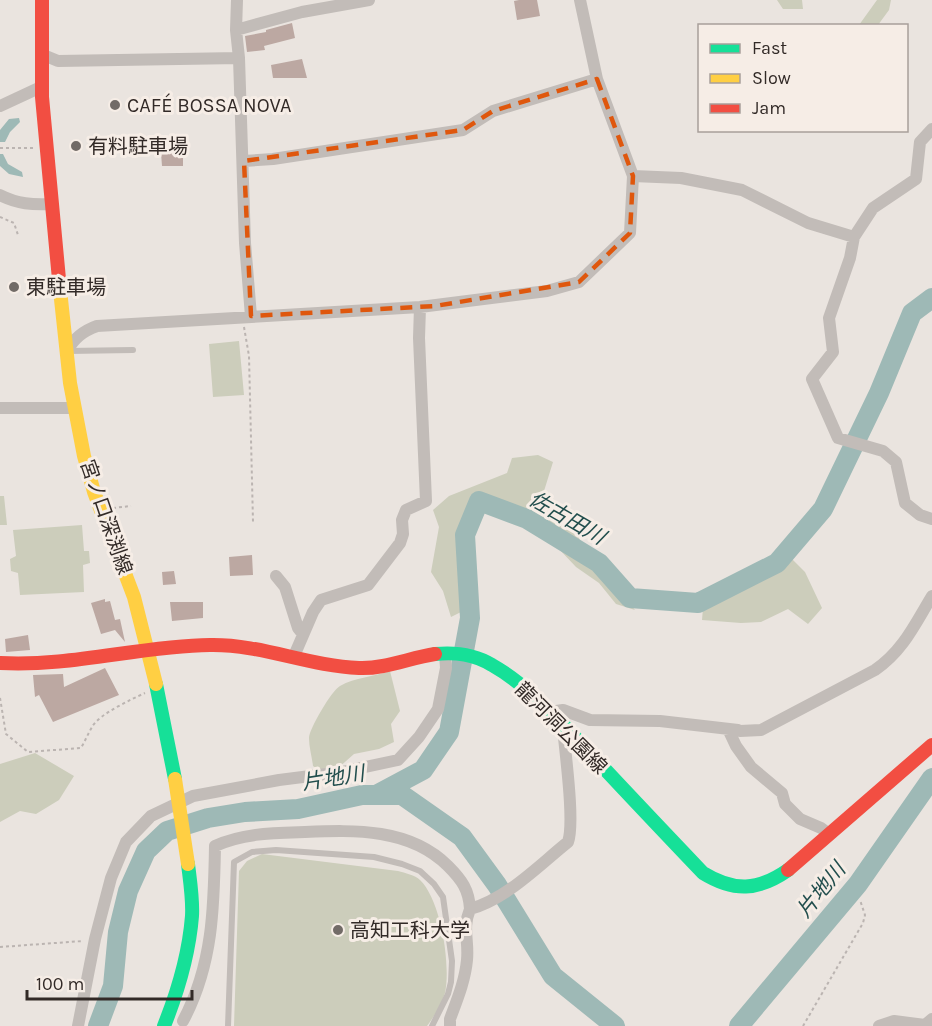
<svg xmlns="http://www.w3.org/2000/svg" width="932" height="1026" viewBox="0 0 932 1026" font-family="Karla,'Noto Sans JP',sans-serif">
<rect width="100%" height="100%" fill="#eae4df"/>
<path fill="#cccdbb" d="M777,0H802L803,9H783Z
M877,0H891L889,10L878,25H859Z
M239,341L244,395L213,397L209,344Z
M538,455L553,462L540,504L575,525C583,561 612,582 635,610L616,604L599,583L576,567L542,531L517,516L494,507L476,508C463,537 458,570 468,601L461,612L451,617L443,591L431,572L439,527L433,510L449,496L507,473L512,458Z
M0,496H4L7,525H0Z
M82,525L84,551H89L90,563L83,565L84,592L20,595L18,573L11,571L10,559L16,556L13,530Z
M792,559L805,572L822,608L808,624L788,609L761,622L741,623L702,620L703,608L720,593L752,581Z
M390,671L400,711L391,724L394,742L379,749L354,754L328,777L313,766C312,757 309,747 309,738C309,729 332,690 340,686C355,677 374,677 390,671Z
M35,753L74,776L59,800L36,814L20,811L0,822V764Z
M262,854L398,871C405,873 415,875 420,880C441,900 451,965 445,993C442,1003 434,1017 427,1026H234L239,871L247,861Z"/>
<path fill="#9eb9b6" d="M19,118L20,122L10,132L5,142H0V130L9,119Z
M0,154H3L8,164L22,172L23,177L9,174L0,166Z"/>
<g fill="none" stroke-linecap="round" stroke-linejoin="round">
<path stroke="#9eb9b6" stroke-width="20" d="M376,795L423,770L449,732L470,618L465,535L479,501L527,519L599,563L630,598L698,603L777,563L823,509L879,393L912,313L932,298
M98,1026L113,986L118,932L128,891L146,851L167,831L208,818L245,812L298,809L362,795H402L462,837L497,885L553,976L615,1026
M739,1026L858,884L932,778"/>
</g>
<path fill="#bca8a2" d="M519,0H537L540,16L517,20L514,1Z
M292,23L295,38L264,46L265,50L247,52L245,36L266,32V30Z
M302,59L307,78H273L271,65Z
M183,151V166H162L161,153Z
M252,555L253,575L230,576L229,557Z
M174,571L176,584L163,585L162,572Z
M105,599V602L110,601L115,620L120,619L125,642L115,630L101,634L91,603Z
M170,602H203V618L172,621Z
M28,635L30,650L6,652L5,639Z
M105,668L119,695L53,722L39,695L35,697L33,675L63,674L64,687Z"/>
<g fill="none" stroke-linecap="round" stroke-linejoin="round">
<path stroke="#bbb4b1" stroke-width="2" stroke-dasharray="3 3" stroke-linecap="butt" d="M0,148H33
M0,217L14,223L18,235
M244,327L249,356L253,522
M113,508L131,506
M0,698L6,734L28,752L81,748C85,741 88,734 92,727C99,714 132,699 145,693
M0,947L83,941
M803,1026L863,923L865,915L860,900"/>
<path stroke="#c2bcb8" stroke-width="6" d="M68,351L133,350
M228,1026L234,862L252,852L276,850L374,857L402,864L420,871L434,884L443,897L452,961L451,982L448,994L432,1026"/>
<path stroke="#c2bcb8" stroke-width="12" d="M237,0L236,30L239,58L245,243L251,316
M236,30L302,12L369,0
M41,54L58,61L239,58
M0,106L41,87
M932,129L920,142L916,179L873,208L854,237L850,258L829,318L833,352L812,379L838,438L883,451L896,462L905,503L920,515L932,519
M244,161L273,159L463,130L493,111L597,79
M633,176L681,178L742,190L808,223L854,237
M0,195C18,204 32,205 52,204
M67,351C74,338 83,331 97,326L420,307L547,291L579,282L630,233L633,176L597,79L580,0
M0,408H75
M276,576L285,587L298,628L302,633
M294,656L313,612L321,600L368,585L400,543L403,534L402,520L406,510L426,501L419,338L420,307
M550,712L563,710L590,720L660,721L738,730L740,731L761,730L875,670C903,651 915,624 932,596
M728,729L736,746L751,767L782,793L785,804L800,819L821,828L829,834
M183,1021C213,965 214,907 215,846C243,833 274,833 305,832C355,830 410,828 448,866C462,880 469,890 470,909
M78,1026L95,939L111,878L126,842L151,816L193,796L279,780L342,772L398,760L419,737L438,709L446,668L445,654
M450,1026V1019C457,1000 465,981 467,960C469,940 462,929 470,909C508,898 538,866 568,842C575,822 565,752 563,727
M879,1026L894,1021L925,1025L932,1019"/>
<path stroke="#16e098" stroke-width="14" d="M435,654C456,652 474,654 492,665C529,686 558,720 587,750C625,791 664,832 703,873C734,892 758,891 788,870
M156,684L175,779
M164,1026C178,991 189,954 192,916C193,899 190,881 188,864"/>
<path stroke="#ffcf43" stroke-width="14" d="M60,290L70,383L84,456L94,492L134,597L156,684"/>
<path stroke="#f24e42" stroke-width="14" d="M42,0V97L60,290
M0,663C71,667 139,646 210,645C261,644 308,666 359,668C385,669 409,658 435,654
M788,870L932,745"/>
<path stroke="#ffcf43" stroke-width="14" d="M175,779L188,864"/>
</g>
<path fill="none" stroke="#df570d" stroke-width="4.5" stroke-dasharray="12 8" stroke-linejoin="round" d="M597,79L633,176L630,233L579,282L435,306L251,316L244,161L463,130L493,111Z"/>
<g fill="#726b67" stroke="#f6ede6" stroke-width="2">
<circle cx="115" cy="105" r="6"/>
<circle cx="76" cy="146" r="6"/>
<circle cx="14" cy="287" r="6"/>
<circle cx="338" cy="930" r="6"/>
</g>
<g text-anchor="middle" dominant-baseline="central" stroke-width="6" stroke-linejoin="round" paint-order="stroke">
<g font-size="20" fill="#322a27" stroke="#f6ede6" text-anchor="start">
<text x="127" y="105">CAFÉ BOSSA NOVA</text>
<text x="88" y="146">有料駐車場</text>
<text x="26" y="287">東駐車場</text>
<text x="350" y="930">高知工科大学</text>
</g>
<g font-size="20" fill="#322a27" stroke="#f6ede6">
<text transform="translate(106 517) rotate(71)">宮ノ口深渕線</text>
<text transform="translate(561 728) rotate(45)">龍河洞公園線</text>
</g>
<g font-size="21" font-style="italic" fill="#224e4d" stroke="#f6ede6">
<text transform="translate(567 518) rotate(30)">佐古田川</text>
<text transform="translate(333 778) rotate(-9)">片地川</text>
<text transform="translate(821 890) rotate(-51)">片地川</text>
</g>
</g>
<rect x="698" y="24" width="210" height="108" fill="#f6ede6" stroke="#a89f9a" stroke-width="1.5"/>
<rect x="710" y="44" width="30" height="9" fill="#16e098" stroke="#a89f9a" stroke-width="1.5"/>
<text x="752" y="54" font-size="18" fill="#322a27">Fast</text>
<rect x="710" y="74" width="30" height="9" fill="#ffcf43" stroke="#a89f9a" stroke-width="1.5"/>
<text x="752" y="84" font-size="18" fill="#322a27">Slow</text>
<rect x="710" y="104" width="30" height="9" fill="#f24e42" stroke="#a89f9a" stroke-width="1.5"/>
<text x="752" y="114" font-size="18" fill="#322a27">Jam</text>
<path d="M27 990v9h165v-9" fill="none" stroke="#322a27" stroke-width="3"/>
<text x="36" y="990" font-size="18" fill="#322a27" stroke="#f6ede6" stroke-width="4.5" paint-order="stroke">100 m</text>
</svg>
